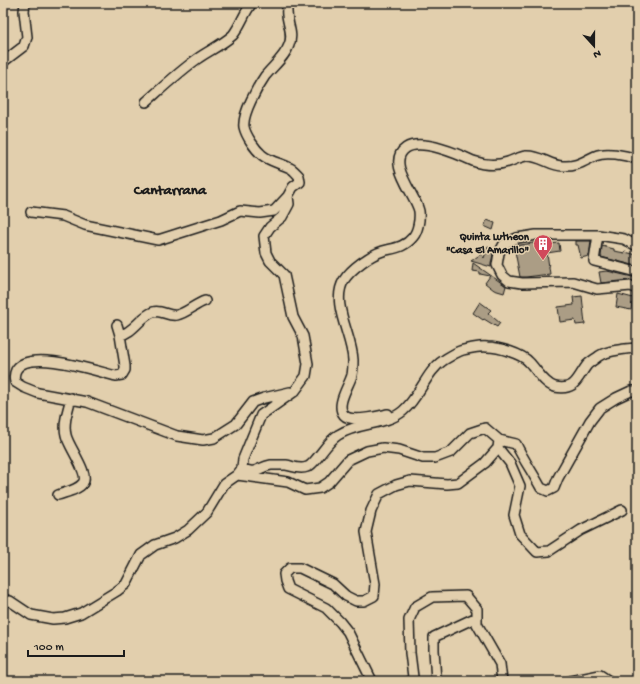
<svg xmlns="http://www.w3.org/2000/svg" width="640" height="684" viewBox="0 0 640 684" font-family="'Gochi Hand',sans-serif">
<rect width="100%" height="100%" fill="#e2cfad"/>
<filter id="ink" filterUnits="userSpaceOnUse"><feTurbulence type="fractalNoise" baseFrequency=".025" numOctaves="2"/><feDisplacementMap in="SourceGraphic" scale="8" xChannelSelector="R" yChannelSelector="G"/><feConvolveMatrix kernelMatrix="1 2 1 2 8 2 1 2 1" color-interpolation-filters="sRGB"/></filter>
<g filter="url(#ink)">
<path fill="#ab9d85" stroke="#1c1c1c" d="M487,220L495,223L493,230L484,226Z
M546,241V244L559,243L560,251L547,253L550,274L526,277H520L514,246Z
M576,241H591L589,256L581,258L578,245H576Z
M602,246L614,249V251L625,253V252L637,255V266L601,257Z
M488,247L494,249L491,264V267L471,261L481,254L484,258Z
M473,263L506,286L504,293L494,290L485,283L490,276L480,274V272L472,271Z
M607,271L637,278V282L630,280L601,283L599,272Z
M618,294L637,299V304L632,303L631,310L616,307Z
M582,296L585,324L576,325L575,320L560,322L558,307L574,305L573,297Z
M480,302L491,310L488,313L500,323L497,327L484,319L483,320L473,313Z"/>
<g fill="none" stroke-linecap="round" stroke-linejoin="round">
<defs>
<path id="minor" d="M288,3C283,19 295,31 289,45C285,57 273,66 265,76C258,86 242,114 244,127C246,136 255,149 262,155C271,162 280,163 290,168C293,169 296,173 299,176L300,182L293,187L288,196L289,204L282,217L270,227L264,236L266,253L270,261L284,275L293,317L303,336L308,364L306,376L295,391L261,415L243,459L242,468C256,476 258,467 271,465C275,465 281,465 286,465C293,466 299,470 307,467C315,465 327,441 338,435C358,422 385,426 403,411C420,397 426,371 444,360C449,357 455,353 460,351C465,349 482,346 487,347C499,347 522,354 529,362C537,370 544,384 555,387C576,391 577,378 587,365C590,362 595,359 599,356C608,350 626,349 637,348
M3,62L24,46L27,37L24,11L25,3
M146,102C163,87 179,72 197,59C208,51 222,45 233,35C241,25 244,13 252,3
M31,212L63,216L85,225L158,240L221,220L240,211L260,213L274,211L288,196
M598,235L594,261L637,272
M637,246L624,239L598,235H536L517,238L504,244L499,253L497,265L502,275L509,281L522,283L573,282L597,289L631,286L637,289
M117,325L120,335L125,366V370L122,375L116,376C96,371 28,348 16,370C14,374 14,378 15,382L23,387L38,393L87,402L177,436L203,440L214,438L236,424L253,402L264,398L290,392
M120,335C133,333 140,317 153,312C161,309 168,317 177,315C187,313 195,304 205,301
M388,414C378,416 351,423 344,415C335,405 349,386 352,375C353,370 353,365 353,360C352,335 330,303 344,280C351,269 370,255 383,251C394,248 404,248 413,237C418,231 420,219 419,211C416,195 385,162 406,148C421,138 458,154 473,161C484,165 496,166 508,162C514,160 519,157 526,156C540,155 550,166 563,166C577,167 584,161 595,156C606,151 625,155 637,159
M499,440L516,444C523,459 533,473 541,488L548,491L554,488L558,478L590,421L600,408L616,398L631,391H637
M498,448L510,463L520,486L514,515L520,534L537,552L549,551L581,530L622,510
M237,475L288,482L305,490L320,488L329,482L348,460L367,451L383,448L399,450L423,458H435L451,452L470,433L485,428L499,440L498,448L485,463L458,483L447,484L410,481L396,485L379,494L371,511L366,532L375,584L374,596L364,601H356L346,596L333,584L300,568H290L284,574L285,581L288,589L326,608L340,622L348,632L372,681
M58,495C66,492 78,490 83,483C90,474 68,446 66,435C63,423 68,410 71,398
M3,599L10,601L31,615L53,619L65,618L81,613L117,591L126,584L141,555L155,545L175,538L188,530L207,512L224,484L237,475L240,471
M411,681L413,677L410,653L409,620L415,607L432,597L466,596L477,609V624L500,664L502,681
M436,681L434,650V637L477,617
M570,681L600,675L609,681"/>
</defs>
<use href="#minor" stroke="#1c1c1c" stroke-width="12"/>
<use href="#minor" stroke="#e2cfad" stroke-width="9"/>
</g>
</g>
<defs>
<symbol id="building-pin" viewBox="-11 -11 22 30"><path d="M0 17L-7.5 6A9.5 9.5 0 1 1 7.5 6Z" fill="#d1495b" stroke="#e2cfad"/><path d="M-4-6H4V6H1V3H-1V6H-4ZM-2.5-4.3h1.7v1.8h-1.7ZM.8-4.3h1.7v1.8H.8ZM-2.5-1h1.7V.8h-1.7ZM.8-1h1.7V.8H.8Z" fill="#fff"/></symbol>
</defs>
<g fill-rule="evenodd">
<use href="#building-pin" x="532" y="233" width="22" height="30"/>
</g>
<g text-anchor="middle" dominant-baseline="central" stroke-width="3" stroke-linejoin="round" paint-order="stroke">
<g font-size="11" font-weight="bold" fill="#1c1c1c" stroke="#e2cfad" text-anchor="end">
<text x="529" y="238">Quinta Lutheon<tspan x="529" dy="13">"Casa El Amarillo"</tspan></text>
</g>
<g font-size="15" font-weight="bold" fill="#1c1c1c" stroke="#e2cfad">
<text x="170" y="191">Cantarrana</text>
</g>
</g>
<rect width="640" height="684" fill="none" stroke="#e2cfad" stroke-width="16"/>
<rect x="8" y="8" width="624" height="668" fill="none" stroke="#1c1c1c" stroke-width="1.5" filter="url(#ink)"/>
<g transform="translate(594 46) rotate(159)" stroke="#e2cfad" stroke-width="3" paint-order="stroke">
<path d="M0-3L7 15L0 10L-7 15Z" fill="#1c1c1c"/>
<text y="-6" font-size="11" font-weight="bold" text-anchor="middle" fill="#1c1c1c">N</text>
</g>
<path d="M28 650v6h96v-6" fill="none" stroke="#1c1c1c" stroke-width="2"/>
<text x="34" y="650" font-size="12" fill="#1c1c1c" stroke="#e2cfad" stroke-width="3" paint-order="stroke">100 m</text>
</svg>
